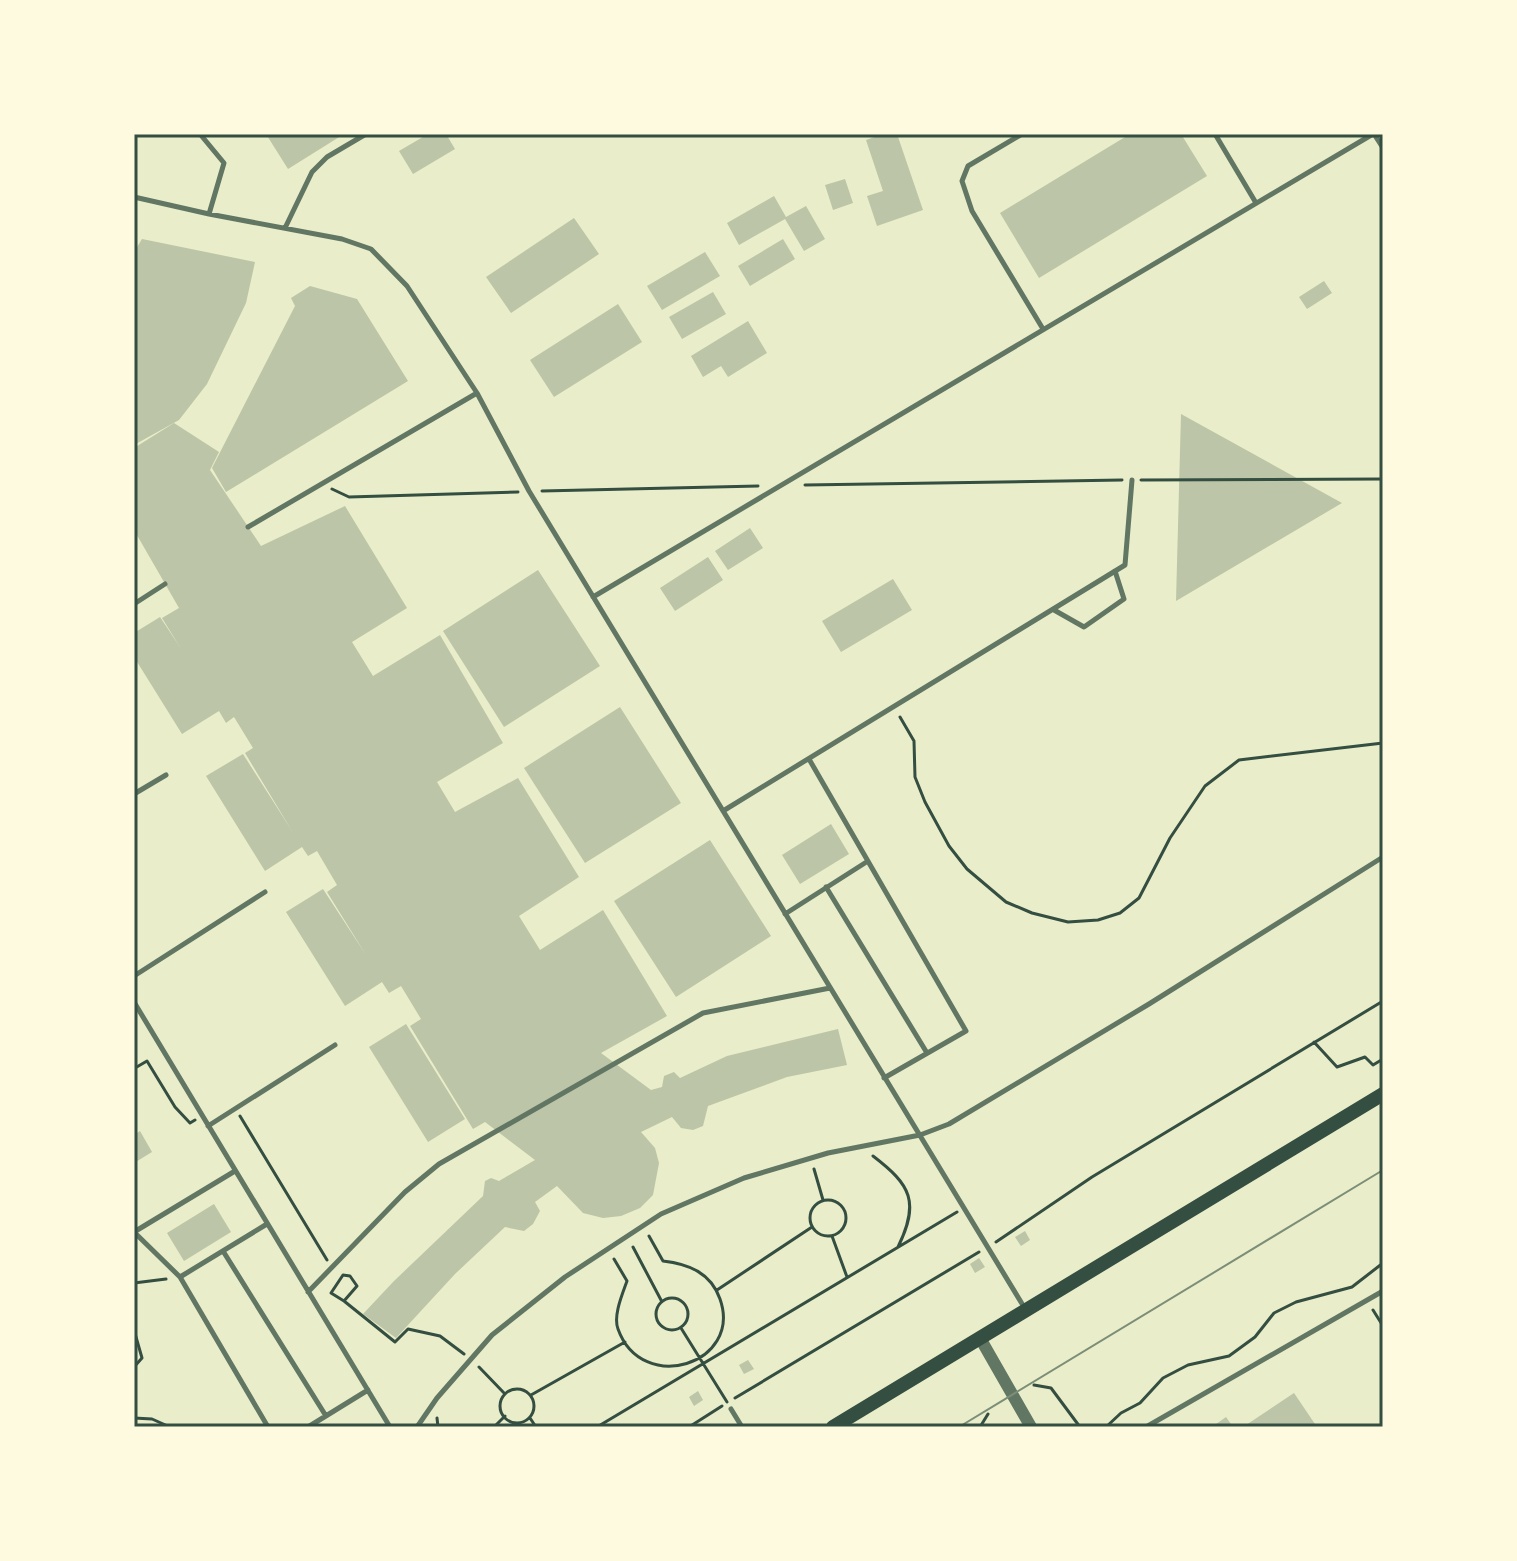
<svg xmlns="http://www.w3.org/2000/svg" width="1517" height="1561" viewBox="0 0 1517 1561" font-family="'Roboto Serif',serif">
<rect width="100%" height="100%" fill="#e9edc9"/>
<path fill="#bcc5a7" d="M266,134H344L288,169Z
M428,134H446L455,149L413,174L399,151Z
M883,134H897L923,210L877,226L867,196L883,191L866,140Z
M1130,134H1181L1207,176L1039,278L1000,213Z
M845,179L853,203L833,210L825,185Z
M774,196L786,217L806,206L825,239L804,251L785,219L739,245L727,223Z
M574,218L599,254L511,313L486,277Z
M142,239L255,262L246,303L207,384L179,420L134,445V252Z
M783,239L795,259L750,286L738,266Z
M705,252L720,276L662,310L647,286Z
M1324,281L1332,293L1307,309L1299,297Z
M310,286L357,299L408,381L226,492L212,468L295,306L291,298Z
M713,292L726,314L682,339L669,317Z
M618,304L642,342L554,397L530,360Z
M748,321L767,353L728,377L721,366L703,377L691,356Z
M1181,414L1342,503L1176,601Z
M174,423L219,452L210,470L261,546L345,506L407,608L352,642L373,676L440,635L503,743L437,782L455,812L518,778L579,877L519,916L540,950L603,910L667,1016L601,1053L651,1090L662,1087L664,1076L674,1072L680,1078L727,1056L838,1029L847,1065L787,1077L708,1106L703,1126L693,1130L681,1128L672,1117L641,1132L655,1148L659,1163L653,1195L640,1208L621,1216L603,1218L583,1213L557,1186L535,1202L540,1211L533,1224L524,1231L505,1227L455,1274L396,1338L363,1314L394,1281L483,1196L485,1181L491,1178L499,1181L535,1160L485,1122L473,1129L410,1026L421,1019L401,986L389,993L382,982L345,1006L286,912L323,889L366,955L327,892L337,885L317,851L308,856L302,847L265,871L206,776L243,754L292,831L245,753L253,748L234,717L226,723L219,711L182,734L134,657V633L160,617L180,647L162,618L179,608L134,530V448Z
M750,528L763,548L728,570L715,551Z
M708,557L723,580L675,611L660,588Z
M538,570L600,666L504,727L443,631Z
M893,579L912,610L841,652L822,621Z
M620,707L681,803L585,863L524,768Z
M831,824L849,854L800,884L782,855Z
M710,840L771,936L676,997L614,901Z
M406,1024L465,1119L428,1142L369,1047Z
M140,1131L152,1152L134,1163V1135Z
M214,1204L231,1232L184,1261L167,1233Z
M1025,1231L1030,1240L1021,1246L1015,1237Z
M979,1258L985,1267L975,1273L970,1264Z
M748,1360L754,1369L744,1374L739,1365Z
M698,1391L703,1400L694,1406L689,1397Z
M1294,1393L1317,1427H1243Z
M1226,1417L1233,1427H1212Z"/>
<g fill="none" stroke-linecap="round" stroke-linejoin="round">
<path stroke="#344e41" stroke-width="3" d="M1141,480L1383,479
M805,485L1122,480
M332,489L349,497L518,492
M542,491L758,486
M900,717L914,741L915,777L925,802L949,846L967,869L1006,902L1032,913L1068,922L1098,920L1120,913L1139,898L1170,838L1205,786L1239,760L1383,743
M1314,1042L1337,1067L1365,1057L1373,1065L1383,1059
M134,1066L135,1068L147,1061L175,1107L190,1123L195,1120
M240,1116L327,1260
M873,1156C911,1185 920,1202 898,1247
M814,1169L823,1200
M810 1218a18 18 0 1 1 36 0a18 18 0 1 1-36 0Z
M832,1236L847,1277
M996,1242L1092,1177L1383,1001
M633,1247L661,1300
M614,1259L627,1281C622,1295 613,1316 618,1329C642,1396 743,1364 720,1299C711,1273 689,1264 663,1261L649,1236
M134,1283L166,1279
M717,1290L812,1227
M656 1314a16 16 0 1 1 32 0a16 16 0 1 1-32 0Z
M344,1301L357,1286L350,1276L343,1275L331,1293L344,1301L395,1342L408,1329L440,1336L464,1354
M1373,1310L1383,1326
M681,1328L727,1402
M134,1330L142,1358L134,1367
M479,1367L505,1394
M1034,1385L1051,1388L1080,1427
M500 1406a17 17 0 1 1 34 0a17 17 0 1 1-34 0Z
M531,1395L625,1342
M735,1398L979,1252
M134,1418L152,1419L170,1427
M437,1418L438,1427
M530,1418L536,1427
M494,1427L505,1416
M597,1427L957,1212
M689,1427L722,1406
M980,1427L988,1414
M1106,1427L1121,1413L1140,1403L1163,1378L1188,1365L1229,1356L1255,1337L1274,1313L1296,1302L1352,1287L1383,1263"/>
<path stroke="#617663" stroke-width="5" d="M1022,134L968,166L962,181L972,211L1043,329
M1215,134L1256,203
M1374,134L1383,148
M134,197L209,214L224,163L200,134
M209,214L342,239L371,249L407,286L477,393
M285,228L312,172L327,157L366,134
M248,527L477,393L529,491L1024,1307
M593,597L1373,134
M134,604L165,584
M1054,610L1084,627L1124,599L1115,571
M809,759L966,1031L884,1078
M134,794L166,775
M723,811L1125,565L1132,480
M826,887L927,1053
M785,914L868,861
M134,976L265,892
M134,1002L390,1427
M208,1126L335,1045
M267,1224L180,1277L268,1427
M134,1232L235,1171
M134,1232L180,1277
M223,1251L326,1416
M308,1292L405,1192L439,1164L703,1013L830,988
M731,1409L742,1427
M308,1427L368,1390
M417,1427L437,1398L492,1335L565,1277L661,1214L744,1178L828,1153L920,1135L949,1124L1149,1004L1383,857
M1146,1427L1383,1291"/>
<path stroke="#617663" stroke-width="12" d="M980,1338L1031,1427"/>
<path stroke="#344e41" stroke-width="14" d="M833,1427L1383,1094"/>
<path stroke="#7c8e77" stroke-width="2" d="M959,1427L1383,1170"/>
</g>
<rect width="1517" height="1561" fill="none" stroke="#fefae0" stroke-width="272"/>
<rect x="136" y="136" width="1245" height="1289" fill="none" stroke="#344e41" stroke-width="3"/>
</svg>
